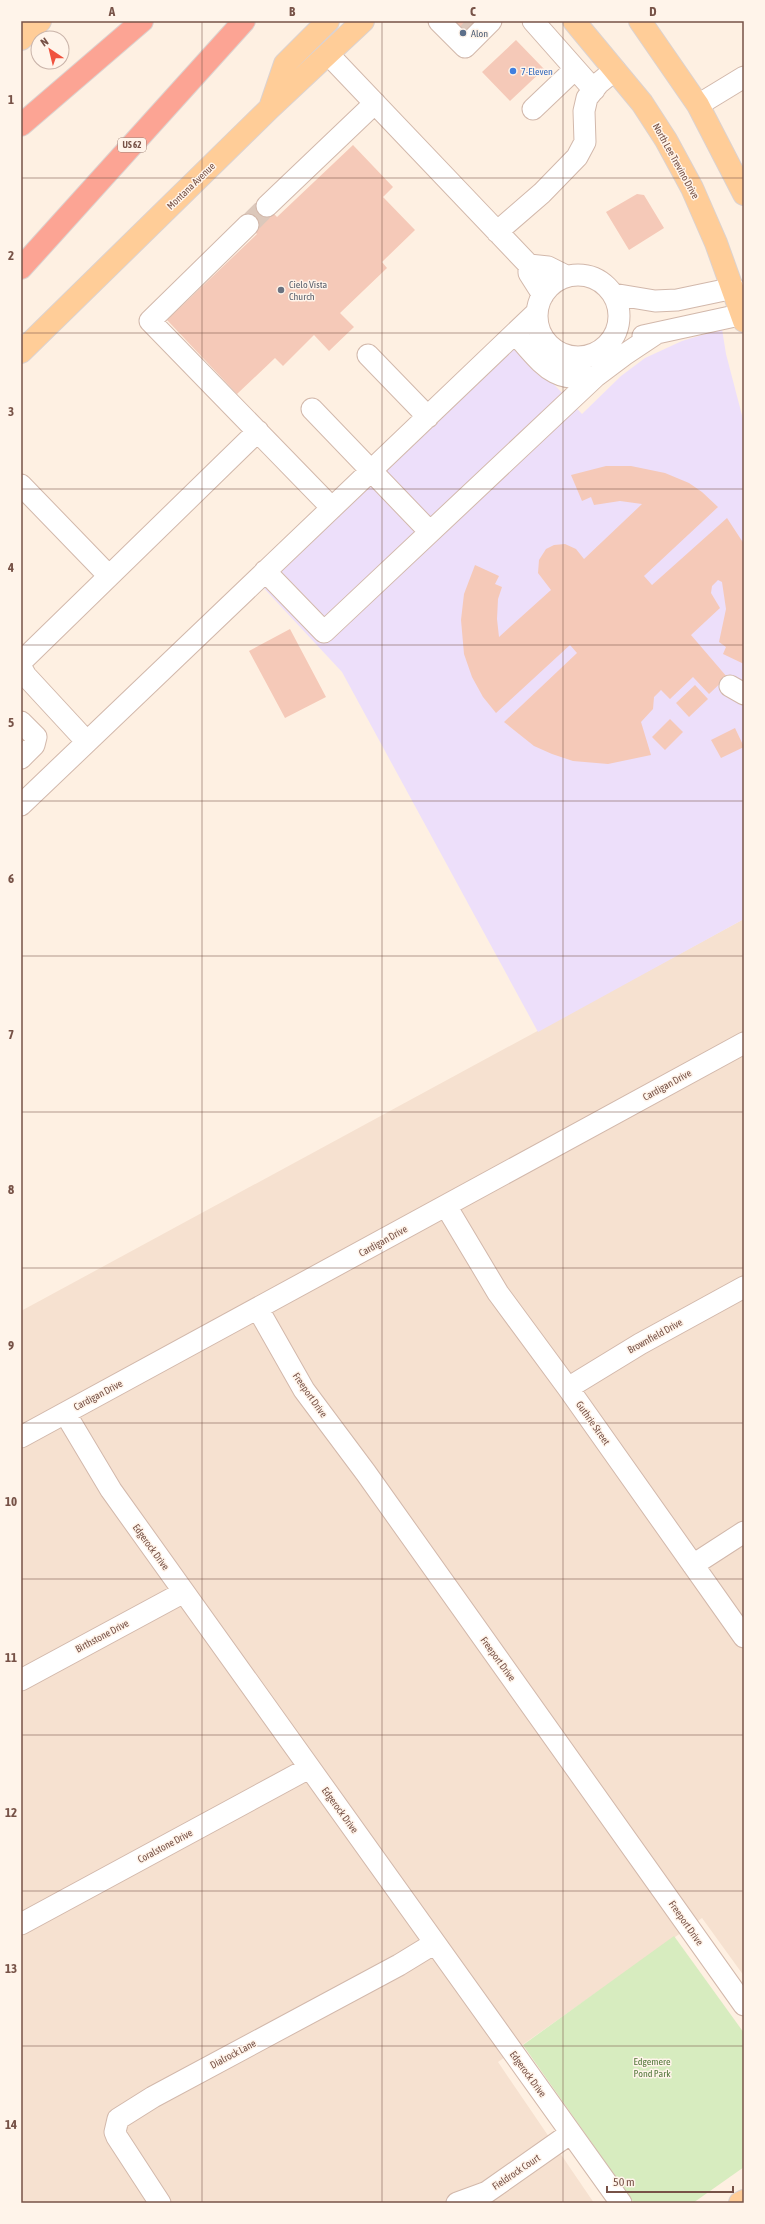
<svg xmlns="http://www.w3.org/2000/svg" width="765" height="2224" viewBox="0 0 765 2224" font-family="'Asap Condensed',sans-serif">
<rect width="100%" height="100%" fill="#fef0e2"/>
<path fill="#f6e1d0" d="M744,919V1976L702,1918L498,2062L594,2203H21V1311Z"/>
<path fill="#eddffa" d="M722,329L726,354L744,423V919L538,1032L342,672L259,583L514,342L582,414L621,376L645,358L682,341Z"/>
<path fill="#d7ecbf" d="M674,1936L744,2033V2167L693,2203H634L523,2045Z"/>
<path fill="#f5c9b8" d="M450,21H481L463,37Z
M516,40L544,69L510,101L482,72Z
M353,145L393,187L383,197L415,230L382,262L387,268L340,313L354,327L329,351L314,335L283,366L275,358L237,394L167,320L257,234L243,219L262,201L277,217Z
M637,194L644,195L664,228L629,250L606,212Z
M606,466H631L665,473L689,483L702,492L718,507L644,576L652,585L727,518L744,544V664L723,654L726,647L719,642L726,609L722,582L718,580L712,586L711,593L720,608L691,635L727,677L709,694L693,677L670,699L661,690L654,697L653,709L641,722L651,755L608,764L573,761L552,754L534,746L504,722L577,653L570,645L496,713L483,697L472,677L464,654L461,620L464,594L475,565L499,576L495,584L502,587L498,599L497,619L499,637L551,590L538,573L539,560L546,549L554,545L565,544L576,549L584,559L642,504L620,501L594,505L591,497L582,501L571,475Z
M290,629L326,697L285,718L249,651Z
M695,685L708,699L689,717L676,703Z
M670,719L683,732L665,750L652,737Z
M735,728L744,747L721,758L711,740Z"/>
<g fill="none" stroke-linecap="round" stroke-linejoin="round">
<path stroke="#dcc8bb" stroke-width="21" stroke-dasharray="21 10" stroke-linecap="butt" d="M465,21L473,28
M248,225L267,206"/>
<defs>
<path id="minor" d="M439,21L465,47L491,21
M533,21L594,90
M328,54L529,265
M698,105L744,77
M533,109L575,69
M267,206L375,103
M248,225L150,321L332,508
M497,232L542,193L577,157L585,142L584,111L587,98L599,83L615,70
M537 316a41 41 0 1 1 82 0a41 41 0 1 1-82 0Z
M613,294L655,301L677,300L734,288
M543,295L529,273V265L548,267L566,276
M515,334C543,363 551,384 596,376
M643,336L744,314
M368,355L428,417
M312,409L430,532
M21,485L109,576
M265,571L324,632L596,376L624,355L657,333
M21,662L258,431
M21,667L26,676L87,742
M730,686L744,694
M21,722L36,737L34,745L21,758
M21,805L537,312
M446,1206L498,1293L568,1388L744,1637
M258,1309L304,1390L366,1473L744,2005
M568,1388L640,1344L744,1287
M65,1413L111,1490L621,2203
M21,1437L744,1043
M693,1565L744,1532
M21,1680L184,1592
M21,1924L309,1768
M160,2203L117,2137L115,2132L118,2119L153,2097L399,1965L435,1943
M457,2203L487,2192L571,2133"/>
<path id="major" d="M574,21L642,103L666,140L692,188L716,243L744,321
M640,21L698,105L744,194
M21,39L40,21
M271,105L285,64L328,21
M21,352L270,108L363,21
M740,2203L744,2201"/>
<path id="highway" d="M21,125L142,21
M21,268L244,21"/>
</defs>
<use href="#minor" stroke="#d2b8ab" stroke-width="23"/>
<use href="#major" stroke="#dcd2cf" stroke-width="24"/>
<use href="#highway" stroke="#dcd2cf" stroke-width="24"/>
<use href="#minor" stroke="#fff" stroke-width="21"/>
<use href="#major" stroke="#ffcd98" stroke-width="22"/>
<use href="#highway" stroke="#fca494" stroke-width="22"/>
</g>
<path fill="none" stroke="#775247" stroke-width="1" stroke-opacity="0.55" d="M202,21V2203M382,21V2203M563,21V2203M21,178H744M21,333H744M21,489H744M21,645H744M21,801H744M21,956H744M21,1112H744M21,1268H744M21,1423H744M21,1579H744M21,1735H744M21,1891H744M21,2046H744"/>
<circle fill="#5c6f8a" stroke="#fff4ea" stroke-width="1.5" cx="463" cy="33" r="4"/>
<circle fill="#3f7fe0" stroke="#fff4ea" stroke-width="1.5" cx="513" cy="71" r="4"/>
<circle fill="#6b7280" stroke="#fff4ea" stroke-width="1.5" cx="281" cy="290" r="4"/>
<g text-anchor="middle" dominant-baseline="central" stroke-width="3" stroke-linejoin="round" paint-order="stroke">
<rect fill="#fff4ea" stroke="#a08378" stroke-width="1" x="118" y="138" width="28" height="14" rx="3"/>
<g font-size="9" font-weight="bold" fill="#775247">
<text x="132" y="145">US 62</text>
</g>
<g font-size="10" fill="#4e5e75" stroke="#fff4ea" text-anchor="start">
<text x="471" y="33">Alon</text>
</g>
<g font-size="10" fill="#366cbe" stroke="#fff4ea" text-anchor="start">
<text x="521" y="71">7-Eleven</text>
</g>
<g font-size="10" fill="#775247" stroke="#fff4ea">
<text transform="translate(676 161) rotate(61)">North Lee Trevino Drive</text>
<text transform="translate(191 186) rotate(-44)">Montana Avenue</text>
<text transform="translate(667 1085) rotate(-29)">Cardigan Drive</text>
<text transform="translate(383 1241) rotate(-29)">Cardigan Drive</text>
<text transform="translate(655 1336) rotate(-29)">Brownfield Drive</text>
<text transform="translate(98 1395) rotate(-28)">Cardigan Drive</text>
<text transform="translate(310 1395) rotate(55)">Freeport Drive</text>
<text transform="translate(593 1423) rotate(55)">Guthrie Street</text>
<text transform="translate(151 1547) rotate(54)">Edgerock Drive</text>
<text transform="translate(102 1636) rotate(-28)">Birthstone Drive</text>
<text transform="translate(498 1659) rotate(54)">Freeport Drive</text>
<text transform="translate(340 1810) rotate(54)">Edgerock Drive</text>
<text transform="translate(165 1846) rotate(-28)">Coralstone Drive</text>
<text transform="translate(686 1923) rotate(55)">Freeport Drive</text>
<text transform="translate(233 2054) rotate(-28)">Dialrock Lane</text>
<text transform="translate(528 2074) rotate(54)">Edgerock Drive</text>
<text transform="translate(516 2172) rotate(-34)">Fieldrock Court</text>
</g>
<g font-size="10" fill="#5b616d" stroke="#fff4ea" text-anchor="start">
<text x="289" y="284">Cielo Vista<tspan x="289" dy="12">Church</tspan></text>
</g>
<g font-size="10" fill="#54783c" stroke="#fff4ea">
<text x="652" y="2061">Edgemere<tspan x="652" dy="12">Pond Park</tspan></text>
</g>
</g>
<rect width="765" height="2224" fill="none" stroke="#fff4ea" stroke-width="44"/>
<g transform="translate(50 50) rotate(325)"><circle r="19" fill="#fff4ea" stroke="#c9b3a9"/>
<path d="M0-3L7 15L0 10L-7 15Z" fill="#f0523e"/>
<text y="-6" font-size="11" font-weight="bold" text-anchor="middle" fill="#775247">N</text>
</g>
<path d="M607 2186v6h126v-6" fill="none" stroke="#775247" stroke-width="2"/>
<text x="613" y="2186" font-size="12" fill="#775247" stroke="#fff4ea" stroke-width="3" paint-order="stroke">50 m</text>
<rect x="22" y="22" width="721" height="2180" fill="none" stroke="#775247" stroke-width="1.5"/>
<g font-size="13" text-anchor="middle" font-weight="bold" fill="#775247">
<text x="112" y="16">A</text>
<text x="292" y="16">B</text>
<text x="473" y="16">C</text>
<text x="653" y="16">D</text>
<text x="11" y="104">1</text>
<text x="11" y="260">2</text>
<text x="11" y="416">3</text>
<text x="11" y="572">4</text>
<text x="11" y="727">5</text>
<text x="11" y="883">6</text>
<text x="11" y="1039">7</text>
<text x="11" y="1194">8</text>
<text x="11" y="1350">9</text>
<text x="11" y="1506">10</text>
<text x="11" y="1662">11</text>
<text x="11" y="1817">12</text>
<text x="11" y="1973">13</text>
<text x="11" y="2129">14</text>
</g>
</svg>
